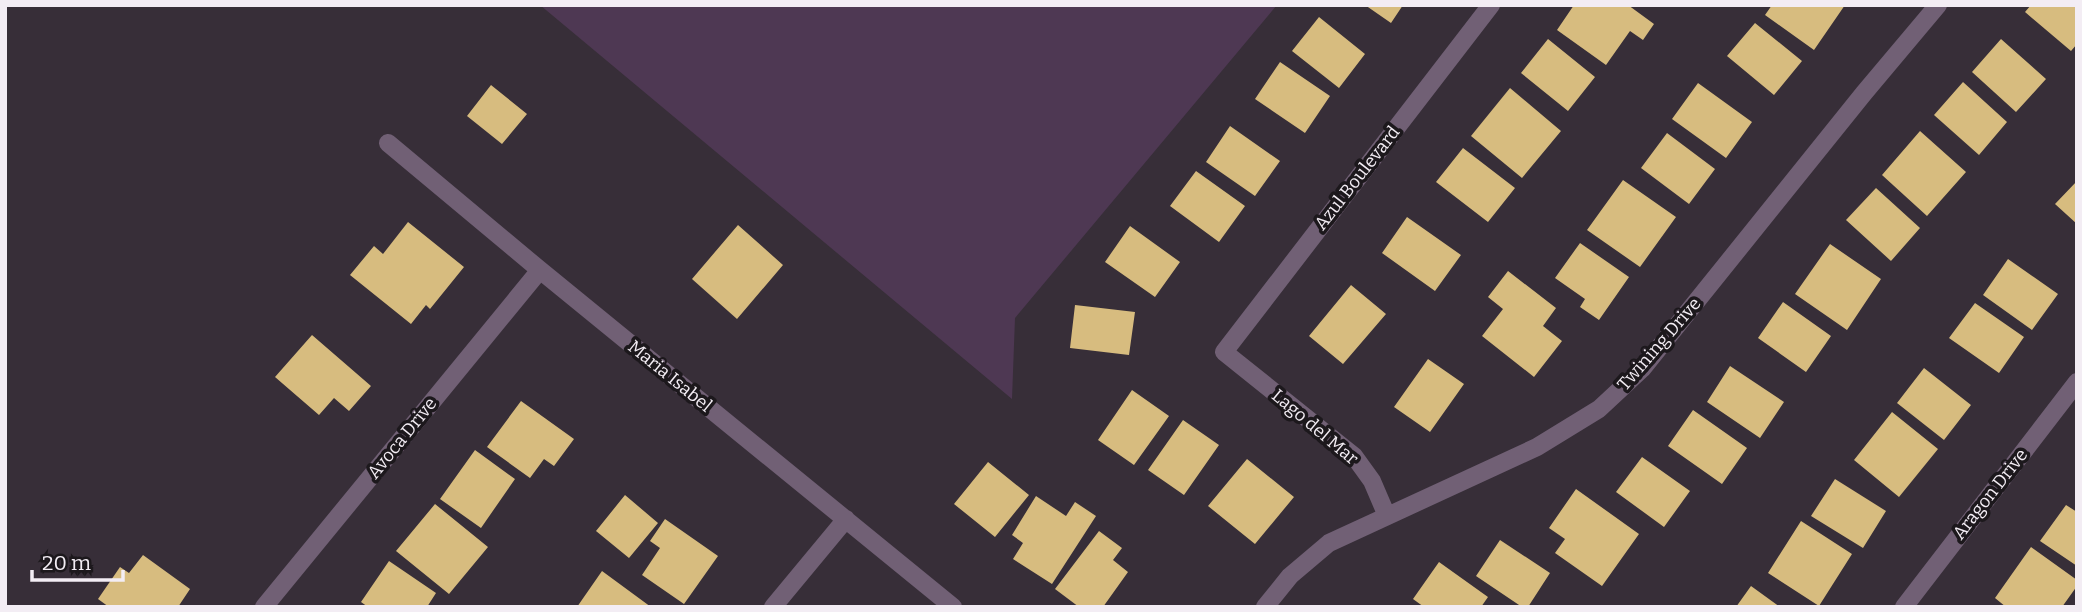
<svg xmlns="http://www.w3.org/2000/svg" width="2082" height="612" viewBox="0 0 2082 612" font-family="Bitter,serif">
<rect width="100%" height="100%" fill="#372e38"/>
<path fill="#4e3853" d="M540,5H1277L1015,318L1012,399Z"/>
<path fill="#d7bc7f" d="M1365,5H1403L1391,23Z
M1574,5H1628L1654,24L1643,40L1630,31L1606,65L1557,30Z
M1772,5H1845L1814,50L1765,15Z
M2031,5H2077V44L2071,51L2025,12Z
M1319,17L1365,54L1339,88L1292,51Z
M1755,23L1802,61L1774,95L1727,56Z
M1548,39L1595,77L1568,111L1521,73Z
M2001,39L2046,79L2016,112L1972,72Z
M1280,62L1330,96L1305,133L1255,99Z
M1963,82L2007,122L1979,155L1934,115Z
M1698,83L1752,122L1726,158L1672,119Z
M491,85L527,114L502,144L467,116Z
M1510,88L1561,131L1522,178L1471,136Z
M1230,126L1280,161L1255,196L1206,162Z
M1920,131L1966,172L1927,216L1882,175Z
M1667,133L1715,169L1689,204L1641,168Z
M1463,148L1515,188L1488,222L1436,182Z
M1196,171L1245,206L1219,242L1170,206Z
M1623,180L1676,217L1640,267L1587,230Z
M2077,181V224L2055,204Z
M1876,188L1920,228L1891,261L1846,220Z
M1407,217L1461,255L1435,291L1382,253Z
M408,222L464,267L430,309L426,305L411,324L350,275L374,246L383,254Z
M738,225L783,265L737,319L692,279Z
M1130,226L1180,262L1155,297L1105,262Z
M1580,243L1629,277L1599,320L1580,307L1585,299L1555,278Z
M1830,244L1881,279L1847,330L1795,294Z
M2008,259L2058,294L2032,330L1983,295Z
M1508,271L1556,308L1543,326L1562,341L1534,377L1482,336L1503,309L1488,297Z
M1351,285L1386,314L1343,364L1309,336Z
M1783,302L1831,336L1806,372L1758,338Z
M1975,303L2024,337L1999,373L1949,338Z
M1075,305L1135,312L1129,355L1070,348Z
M312,335L371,386L349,411L334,398L319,415L275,377Z
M1428,359L1464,384L1430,432L1394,407Z
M1730,366L1784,402L1760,438L1707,402Z
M1924,368L1971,405L1944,440L1897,403Z
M1132,390L1169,416L1134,465L1098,440Z
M521,401L574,439L554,466L544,459L530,478L487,447Z
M1693,410L1747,448L1722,484L1668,446Z
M1892,412L1938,449L1899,497L1854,460Z
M1183,420L1219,445L1184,495L1148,470Z
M475,450L515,479L481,528L440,499Z
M1642,457L1690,491L1664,527L1616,492Z
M1247,459L1294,497L1255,544L1208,506Z
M988,462L1029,495L995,537L954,504Z
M1835,479L1886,511L1863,548L1811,516Z
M1576,489L1639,534L1602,586L1555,553L1565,539L1549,528Z
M625,495L658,523L629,558L596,531Z
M1036,496L1066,516L1075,502L1096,516L1052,584L1013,559L1023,543L1012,535Z
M435,504L488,547L449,594L396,551Z
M2066,505L2077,512V566L2040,541Z
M665,519L718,556L684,604L642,575L660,548L650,541Z
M1801,521L1852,554L1819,606L1768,573Z
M1099,531L1122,548L1113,560L1128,572L1103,607H1079L1055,589Z
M1500,540L1550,573L1528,607H1522L1476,576Z
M2031,547L2077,580V586L2062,607H2006L1995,598Z
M143,555L190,589L178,607H109L98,599L120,567L129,573Z
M389,561L436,593L427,607H368L361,602Z
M1439,562L1488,597L1481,607H1424L1413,599Z
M602,571L651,607H577Z
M1751,586L1780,607H1736Z"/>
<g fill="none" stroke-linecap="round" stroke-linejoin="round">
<path stroke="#716075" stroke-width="18" d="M388,143L540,270L953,607
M1387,516L1372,481L1354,456L1224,352L1491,5
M264,607L540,270
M773,607L846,519
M1265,607L1290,576L1329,543L1537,447L1599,409L1642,369L1864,93L1938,5
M1904,607L2077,382"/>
</g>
<g text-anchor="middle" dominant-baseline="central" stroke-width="7" stroke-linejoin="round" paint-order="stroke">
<g font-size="18" fill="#f3edf4" stroke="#1c181c">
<text transform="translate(1357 178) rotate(-52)">Azul Boulevard</text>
<text transform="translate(1659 344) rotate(-49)">Twining Drive</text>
<text transform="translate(670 376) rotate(39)">Maria Isabel</text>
<text transform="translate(1315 427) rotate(40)">Lago del Mar</text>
<text transform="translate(402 438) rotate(-51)">Avoca Drive</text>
<text transform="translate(1990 494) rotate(-52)">Aragon Drive</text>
</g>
</g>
<rect width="2082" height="612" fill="none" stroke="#f3edf4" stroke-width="14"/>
<path d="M32 570v10h91v-10" fill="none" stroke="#f3edf4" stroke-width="3.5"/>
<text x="42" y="570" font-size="21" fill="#f3edf4" stroke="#1c181c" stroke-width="5" paint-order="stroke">20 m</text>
</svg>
